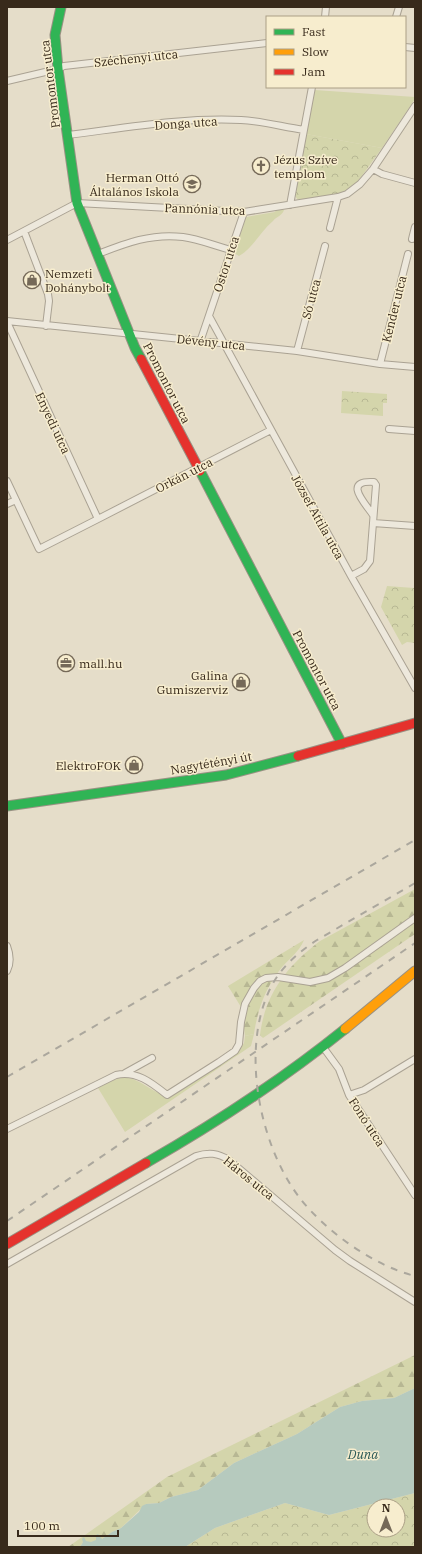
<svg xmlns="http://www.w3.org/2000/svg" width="422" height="1554" viewBox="0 0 422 1554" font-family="'IBM Plex Serif',serif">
<defs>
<pattern id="forest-firs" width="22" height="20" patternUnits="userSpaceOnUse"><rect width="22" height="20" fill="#d4d5ab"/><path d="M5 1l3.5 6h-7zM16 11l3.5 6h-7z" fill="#b7b793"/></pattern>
<pattern id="park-crowns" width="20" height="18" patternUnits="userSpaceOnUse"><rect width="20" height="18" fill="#d4d5ab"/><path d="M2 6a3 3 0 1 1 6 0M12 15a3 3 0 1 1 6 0" fill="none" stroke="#b7b793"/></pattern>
</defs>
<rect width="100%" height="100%" fill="#e5ddc9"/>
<path fill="#d4d5ab" d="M315,90L415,97V99L382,148L306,134Z
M276,210H284C282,216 277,216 273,221C260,232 254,247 239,256L234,253L246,217L275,212Z
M254,1034L251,1046L125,1132L98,1088C106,1084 113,1079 122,1078C137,1075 154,1095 171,1097L237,1053L244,1043L245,1036Z"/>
<path fill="url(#forest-firs)" d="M415,889V934L263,1038L260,1035C265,994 287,966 320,941Z
M304,940C299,953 287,960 279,971C265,989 257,1012 254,1034L245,1036L241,1007L228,986Z
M415,1355V1388L394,1398L362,1401L340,1407L297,1434L234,1463L198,1490L171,1497L159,1503L146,1504L121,1528L112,1532L102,1539L91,1542H83L80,1547H68L167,1477Z"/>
<path fill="url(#park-crowns)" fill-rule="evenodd" d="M306,134L382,148L359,180L347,190L338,194L298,200L295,196Z
M342,391L387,394V403H383V416L341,413Z
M415,571V643L407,642L402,645L381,607L387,586L414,588Z
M415,1493V1547H185L215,1528L285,1503L329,1515ZM374,1506H398V1530H374Z"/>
<path fill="#b6cabe" d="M415,1388V1493L329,1515L285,1503L215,1528L185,1547H80L83,1542L82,1539L84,1537L86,1541L91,1542L96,1540V1535L98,1534L102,1539L112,1532L121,1528L139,1512L142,1506L146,1504L159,1503L171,1497L198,1490L234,1463L297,1434L340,1407L362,1401L394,1398Z"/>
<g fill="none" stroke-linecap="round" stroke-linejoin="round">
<defs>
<path id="street" d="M325,17L326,7
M396,17L399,7
M405,47L415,48
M7,81L58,69L64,66L267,43
M68,135C124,128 184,117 241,120C262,121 283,127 304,130
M373,169L382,174L415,183
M290,205L312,87
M330,228L338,197
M24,231L48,294L49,301L46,326
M412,239L415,227
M7,240L77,203L244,212L338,197L347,194L360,184L373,169L415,106
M98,254C126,243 152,233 183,237C199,239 215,246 231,250
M209,316L351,576L415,688
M7,321L297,351L380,364L415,367
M7,322L98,519L39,549L7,481
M200,342L244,212
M297,351L325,246
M380,364L408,254
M389,429L415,431
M7,504L16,500
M98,519L271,430
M373,523L376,485L374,482C342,480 365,503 373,515
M351,576L364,569L370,561L373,523L415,526
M7,946C10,954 11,963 7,971
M323,1047L339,1069L349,1095L415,1195
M125,1073L152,1058
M349,1095L364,1090L415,1059
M7,1129L116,1075C136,1070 152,1083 167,1095L219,1062L235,1051L239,1044L241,1022L245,1004L254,988L260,981L266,978L278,977L310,982L328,978L345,968L415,918
M7,1264L196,1156C209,1152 218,1153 229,1160L335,1250L350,1261L415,1302"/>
<path id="fast" d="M61,7L55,35L58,69L77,203L135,348L141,359
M200,471L342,744
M7,806L226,775L298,756
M146,1163C216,1123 283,1079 345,1029"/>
<path id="slow" d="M345,1029L415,971"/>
<path id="jam" d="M141,359L200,471
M298,756L415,723
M7,1244L146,1163"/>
</defs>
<use href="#street" stroke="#aaa293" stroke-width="8"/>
<use href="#fast" stroke="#999183" stroke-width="11"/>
<use href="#slow" stroke="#999183" stroke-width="11"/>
<use href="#jam" stroke="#999183" stroke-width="11"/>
<use href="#street" stroke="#ede8dc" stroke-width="6"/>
<use href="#fast" stroke="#30b455" stroke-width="9"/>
<use href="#slow" stroke="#ff9f0a" stroke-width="9"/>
<use href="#jam" stroke="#e5322d" stroke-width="9"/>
<path stroke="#aba79d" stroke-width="2" stroke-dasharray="7 7" stroke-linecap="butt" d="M415,883L317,940C299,952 281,967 271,987C240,1048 259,1144 299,1197C325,1231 374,1266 415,1276
M7,1077L415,840
M7,1221L415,943"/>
</g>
<defs>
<symbol id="church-ring" viewBox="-11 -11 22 22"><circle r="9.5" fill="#f7edce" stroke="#756958" stroke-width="1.5"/><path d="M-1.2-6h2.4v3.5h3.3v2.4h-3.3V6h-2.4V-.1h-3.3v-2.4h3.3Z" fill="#756958"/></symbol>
<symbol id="school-ring" viewBox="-11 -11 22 22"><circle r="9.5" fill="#f7edce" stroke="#756958" stroke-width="1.5"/><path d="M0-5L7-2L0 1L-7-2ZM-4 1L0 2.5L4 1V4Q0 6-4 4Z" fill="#756958"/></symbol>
<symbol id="shop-ring" viewBox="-11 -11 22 22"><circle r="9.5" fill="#f7edce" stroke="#756958" stroke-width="1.5"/><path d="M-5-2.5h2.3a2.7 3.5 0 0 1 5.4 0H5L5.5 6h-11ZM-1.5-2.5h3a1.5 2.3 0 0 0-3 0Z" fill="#756958"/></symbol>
<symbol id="office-ring" viewBox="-11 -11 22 22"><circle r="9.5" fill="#f7edce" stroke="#756958" stroke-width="1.5"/><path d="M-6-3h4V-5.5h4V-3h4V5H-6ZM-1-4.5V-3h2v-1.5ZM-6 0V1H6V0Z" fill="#756958"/></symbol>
</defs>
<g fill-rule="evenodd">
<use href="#church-ring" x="251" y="156" width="20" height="20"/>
<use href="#school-ring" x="182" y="174" width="20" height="20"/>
<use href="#shop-ring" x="22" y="270" width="20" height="20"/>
<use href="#office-ring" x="56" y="653" width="20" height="20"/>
<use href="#shop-ring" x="231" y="672" width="20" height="20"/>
<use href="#shop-ring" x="124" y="755" width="20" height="20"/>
</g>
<g text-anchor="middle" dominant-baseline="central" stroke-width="3" stroke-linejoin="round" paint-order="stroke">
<g font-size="12" fill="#382a1b" stroke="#f7edce">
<text transform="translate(136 58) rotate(-6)">Széchenyi utca</text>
<text transform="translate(50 84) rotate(-97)">Promontor utca</text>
<text transform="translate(186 123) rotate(-4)">Donga utca</text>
<text transform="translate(205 209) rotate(2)">Pannónia utca</text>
<text transform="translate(226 264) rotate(-72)">Ostor utca</text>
<text transform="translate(311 299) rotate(-75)">Só utca</text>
<text transform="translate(394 309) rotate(-76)">Kender utca</text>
<text transform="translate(211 342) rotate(6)">Dévény utca</text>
<text transform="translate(167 383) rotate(63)">Promontor utca</text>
<text transform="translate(53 423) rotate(65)">Enyedi utca</text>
<text transform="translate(184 475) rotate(-27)">Orkán utca</text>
<text transform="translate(318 517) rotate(61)">József Attila utca</text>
<text transform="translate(317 670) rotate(62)">Promontor utca</text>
<text transform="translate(211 763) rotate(-10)">Nagytétényi út</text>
<text transform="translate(367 1122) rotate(57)">Fonó utca</text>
<text transform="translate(249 1178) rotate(39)">Háros utca</text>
</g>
<g font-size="12" fill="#382a1b" stroke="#f7edce" text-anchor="start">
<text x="274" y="159">Jézus Szíve<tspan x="274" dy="14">templom</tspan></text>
<text x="179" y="177" text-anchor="end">Herman Ottó<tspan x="179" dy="14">Általános Iskola</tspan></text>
<text x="45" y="273">Nemzeti<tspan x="45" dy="14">Dohánybolt</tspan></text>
<text x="79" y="663">mall.hu</text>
<text x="228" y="675" text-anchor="end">Galina<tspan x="228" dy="14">Gumiszerviz</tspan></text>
<text x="121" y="765" text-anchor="end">ElektroFOK</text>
</g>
<g font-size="13" font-style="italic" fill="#2a5957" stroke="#f7edce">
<text x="363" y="1454">Duna</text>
</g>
</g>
<rect width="422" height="1554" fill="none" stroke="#382a1b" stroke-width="16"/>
<rect x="266" y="16" width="140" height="72" fill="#f7edce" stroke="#ab9f86"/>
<rect x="274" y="29" width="20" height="6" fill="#30b455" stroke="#ab9f86"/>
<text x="302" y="36" font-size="12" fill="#382a1b">Fast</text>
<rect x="274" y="49" width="20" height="6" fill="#ff9f0a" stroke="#ab9f86"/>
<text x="302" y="56" font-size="12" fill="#382a1b">Slow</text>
<rect x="274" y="69" width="20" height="6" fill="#e5322d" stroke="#ab9f86"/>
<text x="302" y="76" font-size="12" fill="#382a1b">Jam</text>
<g transform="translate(386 1518)"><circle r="19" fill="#f7edce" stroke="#ab9f86"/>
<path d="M0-3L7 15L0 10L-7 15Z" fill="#756958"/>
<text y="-6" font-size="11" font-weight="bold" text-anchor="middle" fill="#382a1b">N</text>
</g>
<path d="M18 1530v6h100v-6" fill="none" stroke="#382a1b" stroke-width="2"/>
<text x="24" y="1530" font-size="12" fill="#382a1b" stroke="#f7edce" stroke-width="3" paint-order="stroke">100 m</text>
</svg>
